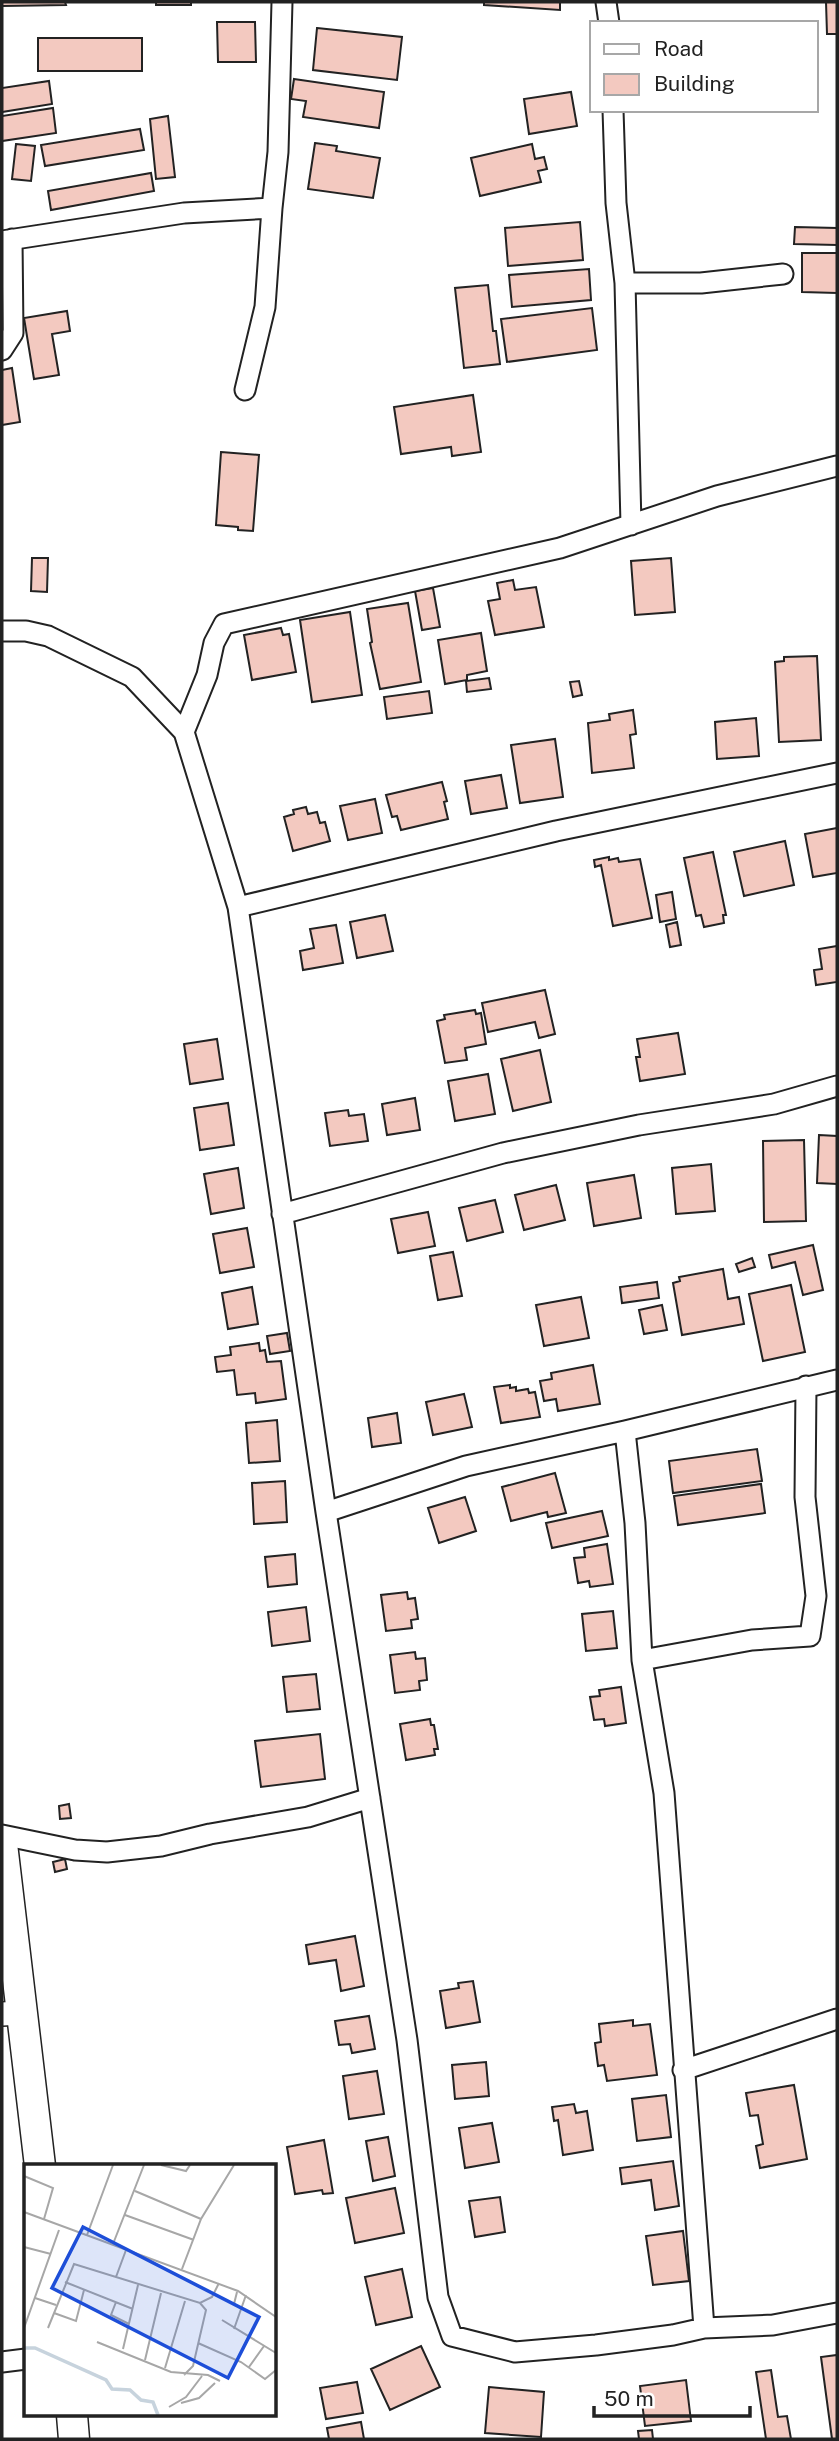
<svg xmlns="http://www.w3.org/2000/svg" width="839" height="2441" viewBox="0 0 839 2441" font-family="'Public Sans',sans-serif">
<rect width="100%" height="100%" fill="#fff"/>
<path fill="#f3c9c0" stroke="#222" stroke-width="2" d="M2,2H73H65L66,5L2,6Z
M156,2H191V5H156Z
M484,2H560V10L484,5Z
M826,2H837V34H827Z
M217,22H255L256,62H218Z
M317,28L402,37L397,80L313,70Z
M38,38H142V71H38Z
M294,79L384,92L379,128L303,117L306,101L291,99Z
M49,81L52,104L2,112V88Z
M571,92L577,126L529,134L524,99Z
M53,108L56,133L2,141V116Z
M168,116L175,177L156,179L150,119Z
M140,129L144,150L45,166L41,145Z
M315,143L337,146L336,151L380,158L373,198L308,189Z
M16,144L35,146L31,181L12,179Z
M532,144L535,159L544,157L547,169L538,171L541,182L480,196L471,158Z
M151,173L154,191L51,210L48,191Z
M580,222L583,260L508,266L505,228Z
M795,227L837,228V245L794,244Z
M802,253H837V293L802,292Z
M589,269L591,300L512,307L509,275Z
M488,285L493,331H496L500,364L464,368L455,288Z
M592,308L597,350L507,362L501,319Z
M67,311L70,331L52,334L59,375L34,379L24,318Z
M12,368L20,422L2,425V370Z
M473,395L481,452L452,456L451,447L401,454L394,407Z
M221,452L259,455L253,531L238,530V527L216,525Z
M32,558H48L47,592L31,591Z
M671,558L675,612L635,615L631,561Z
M513,580L515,590L536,587L544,627L495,635L488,601L500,599L497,583Z
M433,588L440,627L422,630L415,591Z
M408,603L421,682L380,689L370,643L372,642L367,609Z
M350,612L362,695L312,702L300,620Z
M281,628L283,635L289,634L296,672L252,680L244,635Z
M481,633L487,671L467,675V680L445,684L438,640Z
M817,656L821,740L779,742L775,662L784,661V657Z
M489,678L491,689L467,692L466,681Z
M579,681L582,695L573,697L570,682Z
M429,691L432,713L387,719L384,697Z
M633,710L636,734L630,735L634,768L592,773L588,723L610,720L609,714Z
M756,718L759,756L717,759L715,722Z
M555,739L563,797L520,803L511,745Z
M501,775L507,808L471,814L465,781Z
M442,782L447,801L444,802L448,819L401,830L397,816L392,817L386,795Z
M375,799L382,833L348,840L340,806Z
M306,807L308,814L317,812L320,823L325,822L330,841L293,851L284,817L294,814L293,810Z
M837,828V873L813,877L805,834Z
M785,841L794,885L744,896L734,852Z
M713,852L726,915H723L724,923L704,927L701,915L696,916L684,858Z
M609,857V860L618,858L619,862L640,859L652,918L613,926L601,865L595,867L594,860Z
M672,892L676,919L660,922L656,895Z
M385,915L393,951L357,958L350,922Z
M677,922L681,945L670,947L666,925Z
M336,925L343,963L303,970L300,951L314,948L310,929Z
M837,946V982L816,985L814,970L822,969L819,949Z
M545,990L555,1034L539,1038L535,1022L488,1032L482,1003Z
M475,1010L476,1014L481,1013L486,1044L465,1048L467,1060L445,1063L437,1021L445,1019L444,1015Z
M678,1033L685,1074L640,1081L636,1057H640L637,1039Z
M217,1039L223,1079L190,1084L184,1044Z
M540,1050L551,1102L513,1111L501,1059Z
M488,1074L495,1114L455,1121L448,1081Z
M415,1098L420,1130L387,1135L382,1104Z
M228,1103L234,1145L200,1150L194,1108Z
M348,1110L349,1116L364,1114L368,1141L330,1146L325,1113Z
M819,1135L837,1136V1184L817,1183Z
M804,1140L806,1221L764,1222L763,1141Z
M711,1164L715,1211L676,1214L672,1168Z
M238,1168L244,1208L211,1214L204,1174Z
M634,1175L641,1218L594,1226L587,1183Z
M556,1185L565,1220L524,1230L515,1195Z
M495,1200L503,1232L467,1241L459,1208Z
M428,1212L435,1246L398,1253L391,1219Z
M247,1228L254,1267L220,1273L213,1234Z
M813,1245L823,1290L803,1295L795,1262L772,1268L769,1255Z
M453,1252L462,1296L438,1300L430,1256Z
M752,1258L755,1267L739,1272L736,1264Z
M723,1269L728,1299L739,1297L744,1324L682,1335L673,1283L680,1281L679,1277Z
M657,1282L659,1298L622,1303L620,1287Z
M791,1285L805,1352L763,1361L749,1294Z
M252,1287L258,1324L228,1329L222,1293Z
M581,1297L589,1338L544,1346L536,1305Z
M662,1305L667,1330L644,1334L639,1310Z
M287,1333L290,1351L270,1354L267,1336Z
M259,1343L260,1351L265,1350L267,1362L281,1361L286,1399L256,1403L255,1393L237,1395L234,1370L217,1372L215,1357L231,1355L230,1347Z
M593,1365L600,1404L558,1411L556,1399L544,1401L540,1381L552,1379L551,1373Z
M510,1385V1388L516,1387V1391L528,1389L529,1393L535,1392L540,1417L501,1423L494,1387Z
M464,1394L472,1427L433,1435L426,1402Z
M397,1413L401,1443L372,1447L368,1418Z
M277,1420L280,1461L249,1463L246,1423Z
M757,1449L762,1481L673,1493L669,1461Z
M555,1473L566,1513L548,1517L547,1512L511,1521L502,1487Z
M285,1481L287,1522L254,1524L252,1483Z
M761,1484L765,1513L678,1525L674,1496Z
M465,1497L476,1531L439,1543L428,1508Z
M602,1511L608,1536L552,1548L546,1523Z
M607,1544L613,1584L590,1587L589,1581L578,1583L574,1558L585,1557L584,1548Z
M295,1554L297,1584L268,1587L265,1557Z
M407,1592L408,1599L415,1598L418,1619L411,1620L412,1628L386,1631L381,1595Z
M306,1607L310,1641L272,1646L268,1612Z
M613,1611L617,1648L586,1651L582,1614Z
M415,1652L416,1659L425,1658L427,1680L419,1681L420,1690L395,1693L390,1655Z
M316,1674L320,1709L287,1712L283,1677Z
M621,1687L626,1723L605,1726L604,1719L594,1720L590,1697L600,1696L599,1690Z
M430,1719L431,1725H434L438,1749H434L435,1755L406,1760L400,1724Z
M320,1734L325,1779L261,1787L255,1741Z
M69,1804L71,1818L60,1819L59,1806Z
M65,1859L67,1869L55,1872L53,1862Z
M355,1936L364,1986L341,1991L336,1960L309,1964L306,1945Z
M473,1981L480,2022L446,2028L440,1991L459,1988L458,1983Z
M369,2016L375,2049L352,2053L350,2044L339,2045L335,2021Z
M633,2020V2026L650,2024L657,2075L607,2081L604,2065L598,2066L595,2043L601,2042L599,2024Z
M486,2062L489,2096L455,2099L452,2065Z
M377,2071L384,2114L349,2119L343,2076Z
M794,2085L807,2159L760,2168L756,2146L763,2144L758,2115L750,2116L746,2093Z
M666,2095L671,2137L637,2141L632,2099Z
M574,2104L576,2113L587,2111L593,2150L563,2155L558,2120L554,2121L552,2107Z
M492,2123L499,2162L465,2168L459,2128Z
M388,2137L395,2176L373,2181L366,2141Z
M324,2140L333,2193L323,2194L322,2190L295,2194L287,2147Z
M673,2161L679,2206L655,2210L651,2180L622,2184L620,2168Z
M395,2188L404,2233L355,2243L346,2198Z
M500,2197L505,2232L475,2237L469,2201Z
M683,2231L689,2281L653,2285L646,2236Z
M402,2269L412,2317L376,2325L365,2277Z
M421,2346L440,2387L390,2410L371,2369Z
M837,2355V2439H832L821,2357Z
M771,2370L778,2417L787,2416L791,2439H766L756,2372Z
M686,2380L691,2421L645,2426L640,2386Z
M357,2382L363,2413L326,2419L320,2388Z
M489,2387L544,2392L541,2437L485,2433Z
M361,2422L364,2439H329L327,2428Z
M652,2430L653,2439H639L638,2431Z"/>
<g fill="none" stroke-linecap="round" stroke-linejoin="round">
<defs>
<path id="minor" d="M606,2L609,23
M613,110L616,203L625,283L631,525
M2,241L184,213L272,208
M625,283H701L783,274
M2,350L13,333L12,239
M245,390L265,307L272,208L278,152L282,2
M2,631H26L48,636L132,677L184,732L238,907L326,1512L407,2040L438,2297L452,2336L515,2352L596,2345L673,2335L704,2328L773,2325L837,2313
M184,732L207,675L214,643L224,624L560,548L717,496L837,466
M238,907L556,831L837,773
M282,1214L503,1153L639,1125L774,1104L837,1086
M625,1431L635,1523L642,1660L664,1793L704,2328
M326,1512L466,1466L625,1431L837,1380
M642,1660L752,1640L810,1636L816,1596L805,1497L806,1386
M2,1835L75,1850L107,1852L161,1846L210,1834L308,1817L370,1798
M683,2070L837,2019
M2,2362L26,2359"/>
<path id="tertiary" d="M2,2014L21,2013"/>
<path id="primary" d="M2,1844L40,2166
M72,2415L74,2439"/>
</defs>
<use href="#minor" stroke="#222" stroke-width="23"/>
<use href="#tertiary" stroke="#222" stroke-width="26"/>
<use href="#primary" stroke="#222" stroke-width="33"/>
<use href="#minor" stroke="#fff" stroke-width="19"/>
<use href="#tertiary" stroke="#fff" stroke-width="23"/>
<use href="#primary" stroke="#fff" stroke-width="30"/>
</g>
<g transform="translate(24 2164)">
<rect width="252" height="252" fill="#fff"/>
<path fill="none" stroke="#c7d3dd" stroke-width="3.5" d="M0,184H11L82,216L88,225L106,226L117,236L129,238L134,251"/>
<path fill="none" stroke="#a7a7a7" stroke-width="2" d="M137,1L162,7L166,1M0,12L29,24L20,55M111,27L177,55M0,48L214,127L252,153M101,51L170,76M63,71L89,1M89,80L120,1M0,83L27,90M158,105L177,55L210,1M92,113L102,86M41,118L109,145M213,128L210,140L218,145M11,134L32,141M92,138L87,151L105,160M30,149L52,157L60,126M198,156L252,189M0,164L35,66M24,164L50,100L176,139L188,133L195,119M210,165L222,131M73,178L147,208L184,211L196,217M174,179L217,198L241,215L252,206M99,185L114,121M121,196L137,129M225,203L240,182M141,204L161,137M160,211L169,202L182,146L176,139M157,239L175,234L191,219M145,243L162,233L178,212"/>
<path fill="#1d4ed8" fill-opacity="0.15" stroke="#1d4ed8" stroke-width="3.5" d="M59,63L235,153L204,214L28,124Z"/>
<rect width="252" height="252" fill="none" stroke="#222" stroke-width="3.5"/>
</g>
<rect width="839" height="2441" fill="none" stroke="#222222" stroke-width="7"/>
<rect x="590" y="21" width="228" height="91" fill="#ffffff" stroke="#a7a7a7" stroke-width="2"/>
<rect x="604" y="44" width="35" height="10" fill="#ffffff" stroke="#a7a7a7" stroke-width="2"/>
<text x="654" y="56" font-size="21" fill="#222222">Road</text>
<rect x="604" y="74" width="35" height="21" fill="#f3c9c0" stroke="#a7a7a7" stroke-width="2"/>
<text x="654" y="91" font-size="21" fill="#222222">Building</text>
<path d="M594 2406v10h156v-10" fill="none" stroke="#222222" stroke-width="3.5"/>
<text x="604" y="2406" font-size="21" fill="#222222" stroke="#ffffff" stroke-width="5" paint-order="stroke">50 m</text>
</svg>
